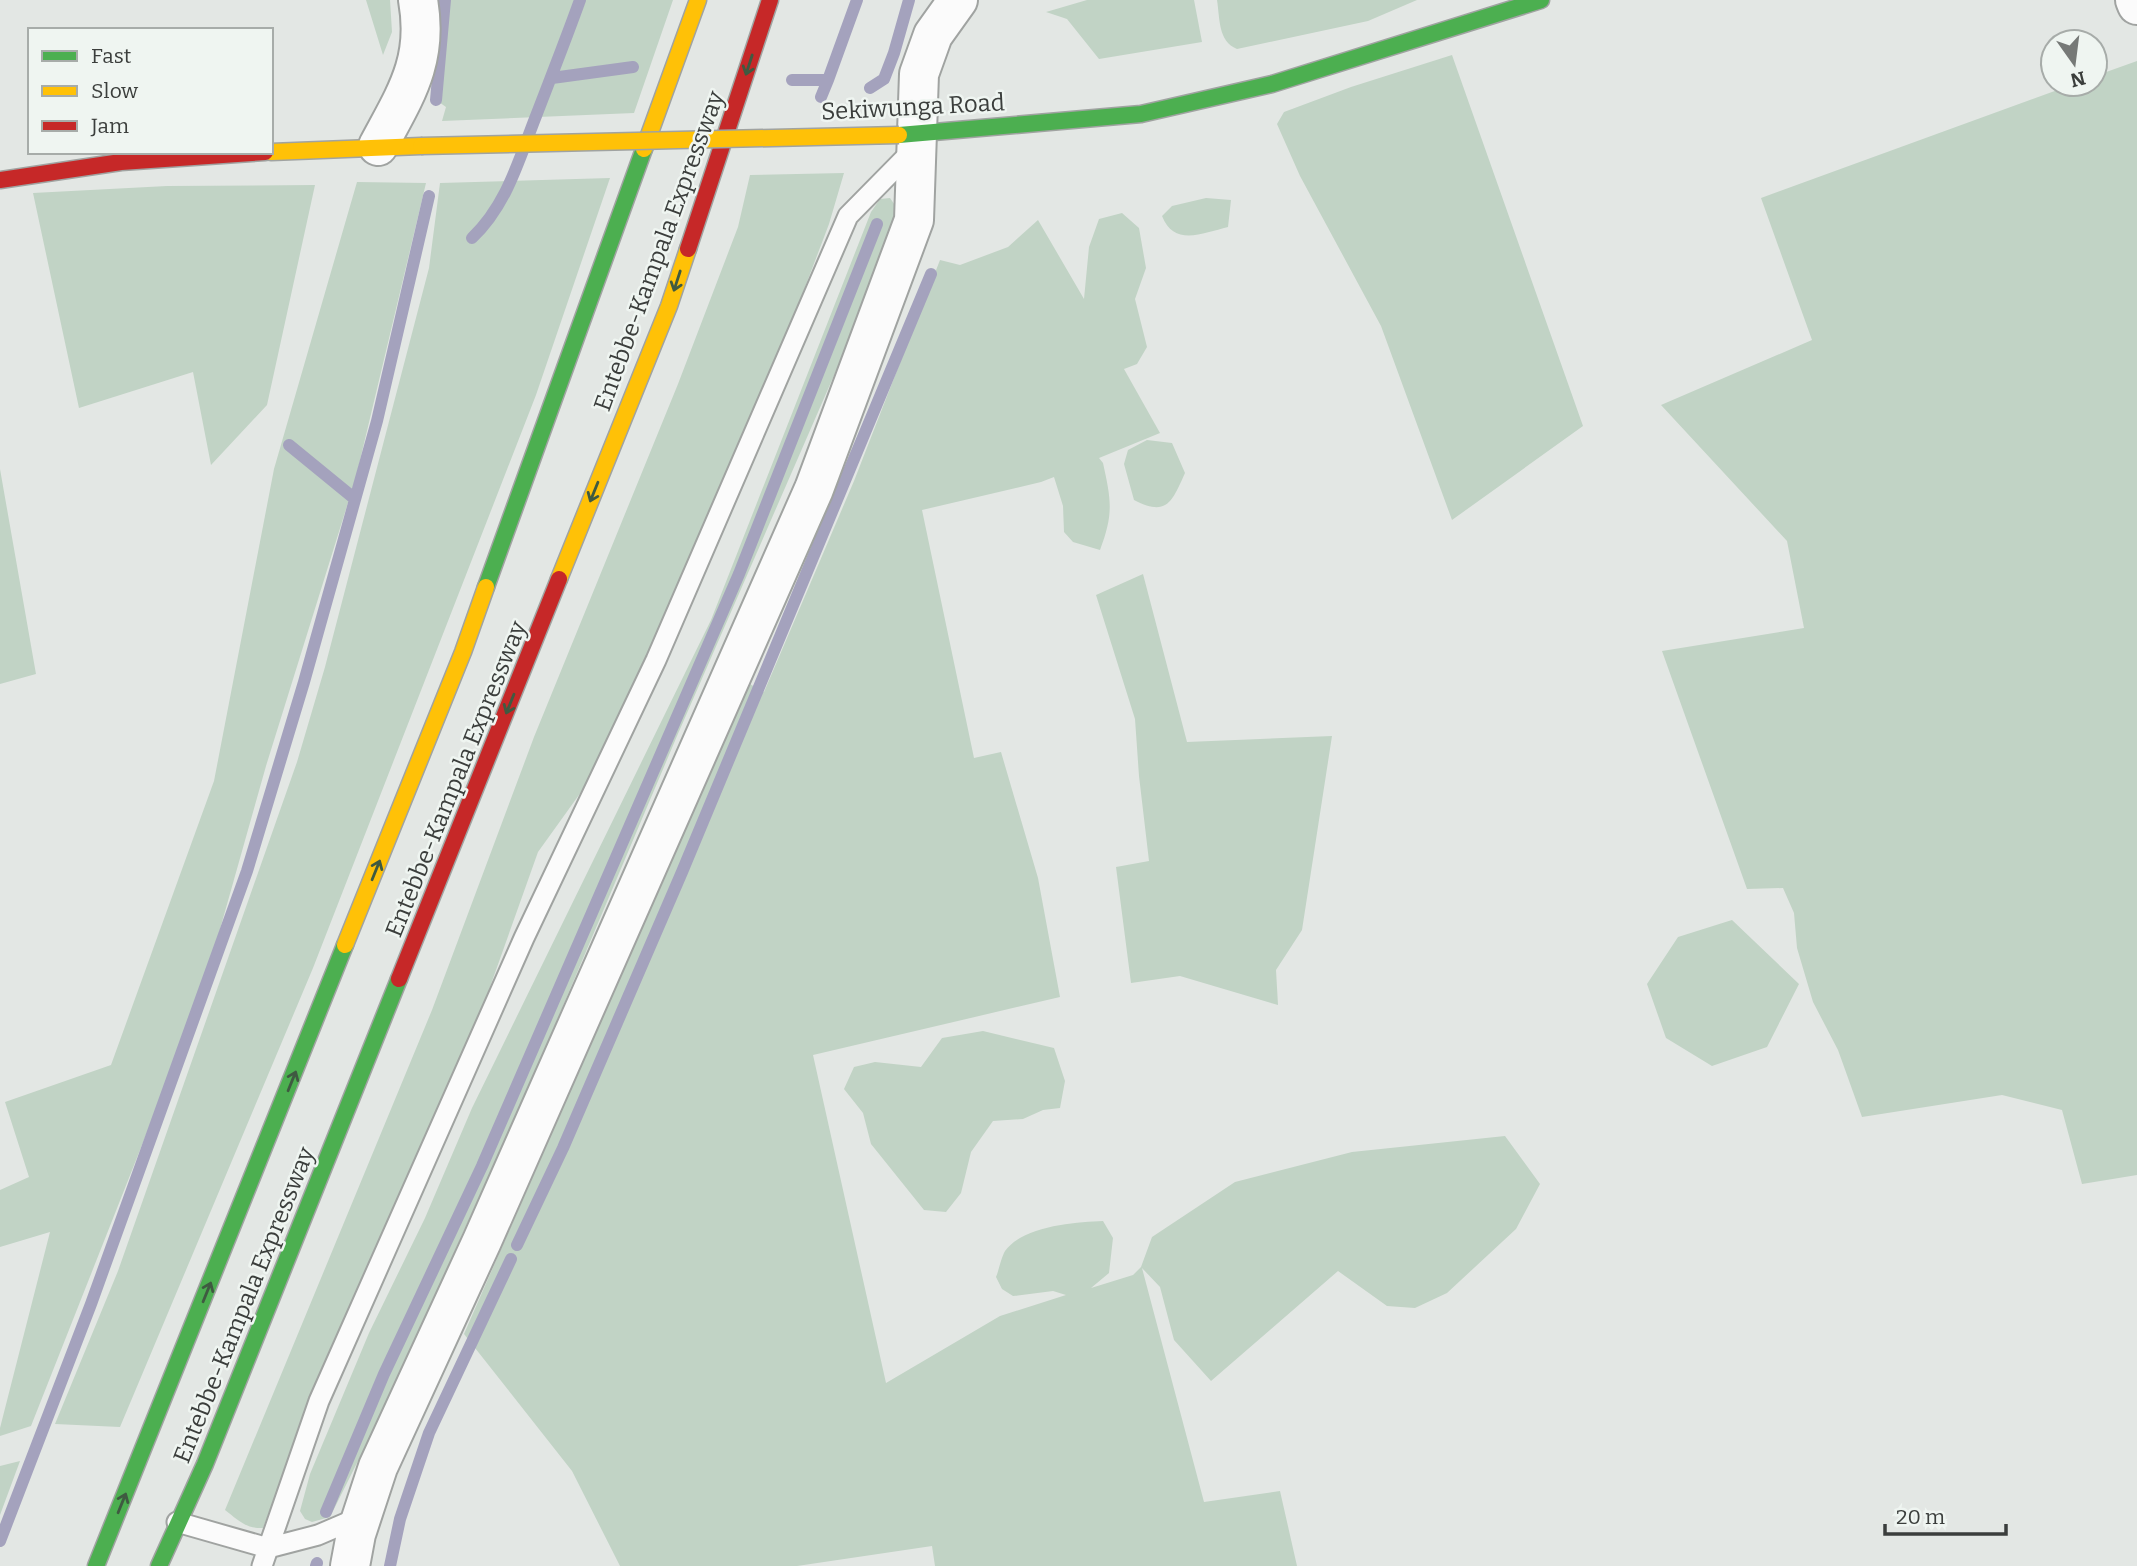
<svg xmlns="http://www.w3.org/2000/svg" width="2137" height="1566" viewBox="0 0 2137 1566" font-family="Bitter,serif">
<rect width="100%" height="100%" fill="#e3e7e4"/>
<path fill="#c1d3c5" d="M366,0H390L392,32L383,55Z
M439,0H673L634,113L442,121L446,107L436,100Z
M1087,0H1194L1202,42L1099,59L1067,19L1046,12Z
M1217,0H1417L1368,21L1237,49C1218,41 1220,19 1217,0Z
M1452,55L1583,426L1452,520L1381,326L1300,176L1277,124L1284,112L1351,87Z
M2137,61V1175L2082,1184L2062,1110L2002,1095L1862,1117L1838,1050L1813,1002L1797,948L1794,913L1783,888L1747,889L1662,651L1804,628L1787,541L1661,405L1812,340L1761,198L2074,84H2095V76Z
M844,173L829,224L782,348L594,774L538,852L470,1043L328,1357L263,1528C246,1529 238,1520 225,1510L432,1010L534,737L678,384L738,227L750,175Z
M610,178L536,395L313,968L120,1427L55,1424L118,1271L297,762L325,667L429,268L440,183Z
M357,182L426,183L356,477L266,766L202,993L31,1426L0,1436V1428L50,1232L0,1247V1190L29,1177L5,1102L111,1065L214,781L274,469Z
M315,185L267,405L211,465L193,372L79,408L33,193L167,186Z
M890,198L897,208L899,226L677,736L533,1077L382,1413L330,1517L312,1522L305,1519L300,1511L310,1474L369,1333L425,1218L472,1108L711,620L871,212L880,199Z
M1206,198L1231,200L1228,227C1203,233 1174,247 1162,216L1172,206Z
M1122,213L1139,228L1146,268L1135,299L1147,347L1137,364L1124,369L1160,433L1099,458L1103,463C1111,500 1114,513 1100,550L1073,542L1064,532L1063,506L1054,477L1041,482L922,510L974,758L1001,752L1038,878L1060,997L813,1055L886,1383L1000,1316L1066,1295L1053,1291L1013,1296L1002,1289L996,1277C999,1270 1001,1258 1005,1251C1023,1226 1075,1222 1103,1221L1113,1238L1109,1273L1091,1288L1133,1275L1141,1267L1152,1237L1235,1182L1352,1152L1505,1136L1540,1184L1516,1229L1447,1293L1415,1308L1387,1306L1338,1271L1211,1381L1174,1340L1160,1287L1142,1268L1204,1502L1280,1491L1297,1566H935L932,1546L797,1566H620L572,1471L464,1334L748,683L764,692L854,481L940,260L960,265L1008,247L1038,220L1084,299L1089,247L1099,219Z
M1147,440L1172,443L1185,473C1172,502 1167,517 1134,500L1124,464L1128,450Z
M0,469L36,674L0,684Z
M1143,574L1187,742L1332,736L1302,930L1276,970L1278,1005L1180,976L1131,983L1116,867L1149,861L1139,776L1135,719L1096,595Z
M1732,920L1799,984L1767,1047L1712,1066L1666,1038L1647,984L1678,937Z
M983,1031L1054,1048L1065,1081L1060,1108L1043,1110L1023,1119L993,1121L971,1152L961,1193L946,1212L924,1210L871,1144L863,1113L844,1089L854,1067L875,1062L921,1067L942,1038Z
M20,1461L0,1515V1466Z"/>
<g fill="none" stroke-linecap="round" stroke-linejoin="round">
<path stroke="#a4a2bd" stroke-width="12" d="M552,78L633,67
M792,80H828L857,0
M870,88L884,79L894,53L909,0
M821,97L828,80
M436,100L445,0
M472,238C507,205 519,159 536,116C551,77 566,39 580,0
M289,445L355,499
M517,1245L563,1148L682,872L931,274
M326,1512L384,1374L482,1166L739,574L877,224
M0,1541L91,1304L247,871L304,682L377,421L429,196
M316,1566L317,1563
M390,1566L400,1519L429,1433L511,1259"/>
<defs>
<path id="lane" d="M177,1522L268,1548L318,1535L360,1517
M262,1566L319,1401L524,938L656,660L848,216L914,149"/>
<path id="street" d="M2135,0L2137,5
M378,146C405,95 429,61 418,0
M350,1566L356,1534L378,1467L482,1241L814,489L914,220L919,74L933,35L958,0"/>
<path id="fast" d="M899,135L1141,114L1272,84L1541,0
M486,587L644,149
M96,1566L345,945
M159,1566L205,1464L399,979"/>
<path id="slow" d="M644,149L698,0
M271,152L421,146
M559,579L669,306L688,249
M345,945L463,652L486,587"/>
<path id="jam" d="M0,180L121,162L265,152
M688,249L770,0
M399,979L559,579"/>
</defs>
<use href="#lane" stroke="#a0a3a1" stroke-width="23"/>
<use href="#street" stroke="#a0a3a1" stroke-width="42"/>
<use href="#fast" stroke="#a0a3a1" stroke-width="19"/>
<use href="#slow" stroke="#a0a3a1" stroke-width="19"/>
<use href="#jam" stroke="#a0a3a1" stroke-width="19"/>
<use href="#lane" stroke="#fbfbfb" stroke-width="19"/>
<use href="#street" stroke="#fbfbfb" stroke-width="38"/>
<use href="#fast" stroke="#4caf50" stroke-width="16"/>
<use href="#slow" stroke="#ffc107" stroke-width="16"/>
<use href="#jam" stroke="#c62828" stroke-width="16"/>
<defs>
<path id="slow-bridge" d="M421,146L899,135"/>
</defs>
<use href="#slow-bridge" stroke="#a0a3a1" stroke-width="19" stroke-linecap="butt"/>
<use href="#slow-bridge" stroke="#ffc107" stroke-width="16"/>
</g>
<defs><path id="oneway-shaft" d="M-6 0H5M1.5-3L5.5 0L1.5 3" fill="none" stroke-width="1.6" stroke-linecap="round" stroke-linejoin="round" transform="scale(1.75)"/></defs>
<g stroke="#3f5a41">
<use href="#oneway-shaft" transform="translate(749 65) rotate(108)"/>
<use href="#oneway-shaft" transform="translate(677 281) rotate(108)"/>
<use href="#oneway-shaft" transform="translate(594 492) rotate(112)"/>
<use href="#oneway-shaft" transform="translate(510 704) rotate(112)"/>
<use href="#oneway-shaft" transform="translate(376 870) rotate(-68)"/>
<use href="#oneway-shaft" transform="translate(292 1081) rotate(-68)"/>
<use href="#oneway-shaft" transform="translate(207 1292) rotate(-68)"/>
<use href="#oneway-shaft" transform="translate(122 1503) rotate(-68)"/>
</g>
<g text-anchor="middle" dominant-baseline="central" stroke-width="5" stroke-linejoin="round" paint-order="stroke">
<g font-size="24" fill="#3b3e3c" stroke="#eff5f1">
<text transform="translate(913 107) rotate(-3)">Sekiwunga Road</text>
<text transform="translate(659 251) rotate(-70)">Entebbe-Kampala Expressway</text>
<text transform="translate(456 779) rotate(-68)">Entebbe-Kampala Expressway</text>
<text transform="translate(244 1305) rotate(-68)">Entebbe-Kampala Expressway</text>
</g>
</g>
<rect x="28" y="28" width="245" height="126" fill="#eff5f1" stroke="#a7aca9" stroke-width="2"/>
<rect x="42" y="51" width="35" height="10" fill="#4caf50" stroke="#a7aca9" stroke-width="2"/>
<text x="91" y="63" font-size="21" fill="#3b3e3c">Fast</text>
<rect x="42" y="86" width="35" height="10" fill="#ffc107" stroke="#a7aca9" stroke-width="2"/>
<text x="91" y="98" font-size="21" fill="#3b3e3c">Slow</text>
<rect x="42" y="121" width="35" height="10" fill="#c62828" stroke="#a7aca9" stroke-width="2"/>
<text x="91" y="133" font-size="21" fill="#3b3e3c">Jam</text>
<g transform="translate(2074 63) rotate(166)"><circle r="33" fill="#eff5f1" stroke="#a7aca9" stroke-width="2"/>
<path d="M0-5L12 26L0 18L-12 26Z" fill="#767977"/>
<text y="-10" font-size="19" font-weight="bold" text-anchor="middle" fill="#3b3e3c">N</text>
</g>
<path d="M1885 1524v10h121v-10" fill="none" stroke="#3b3e3c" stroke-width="3.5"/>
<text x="1896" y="1524" font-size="21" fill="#3b3e3c" stroke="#eff5f1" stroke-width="5" paint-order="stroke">20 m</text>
</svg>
